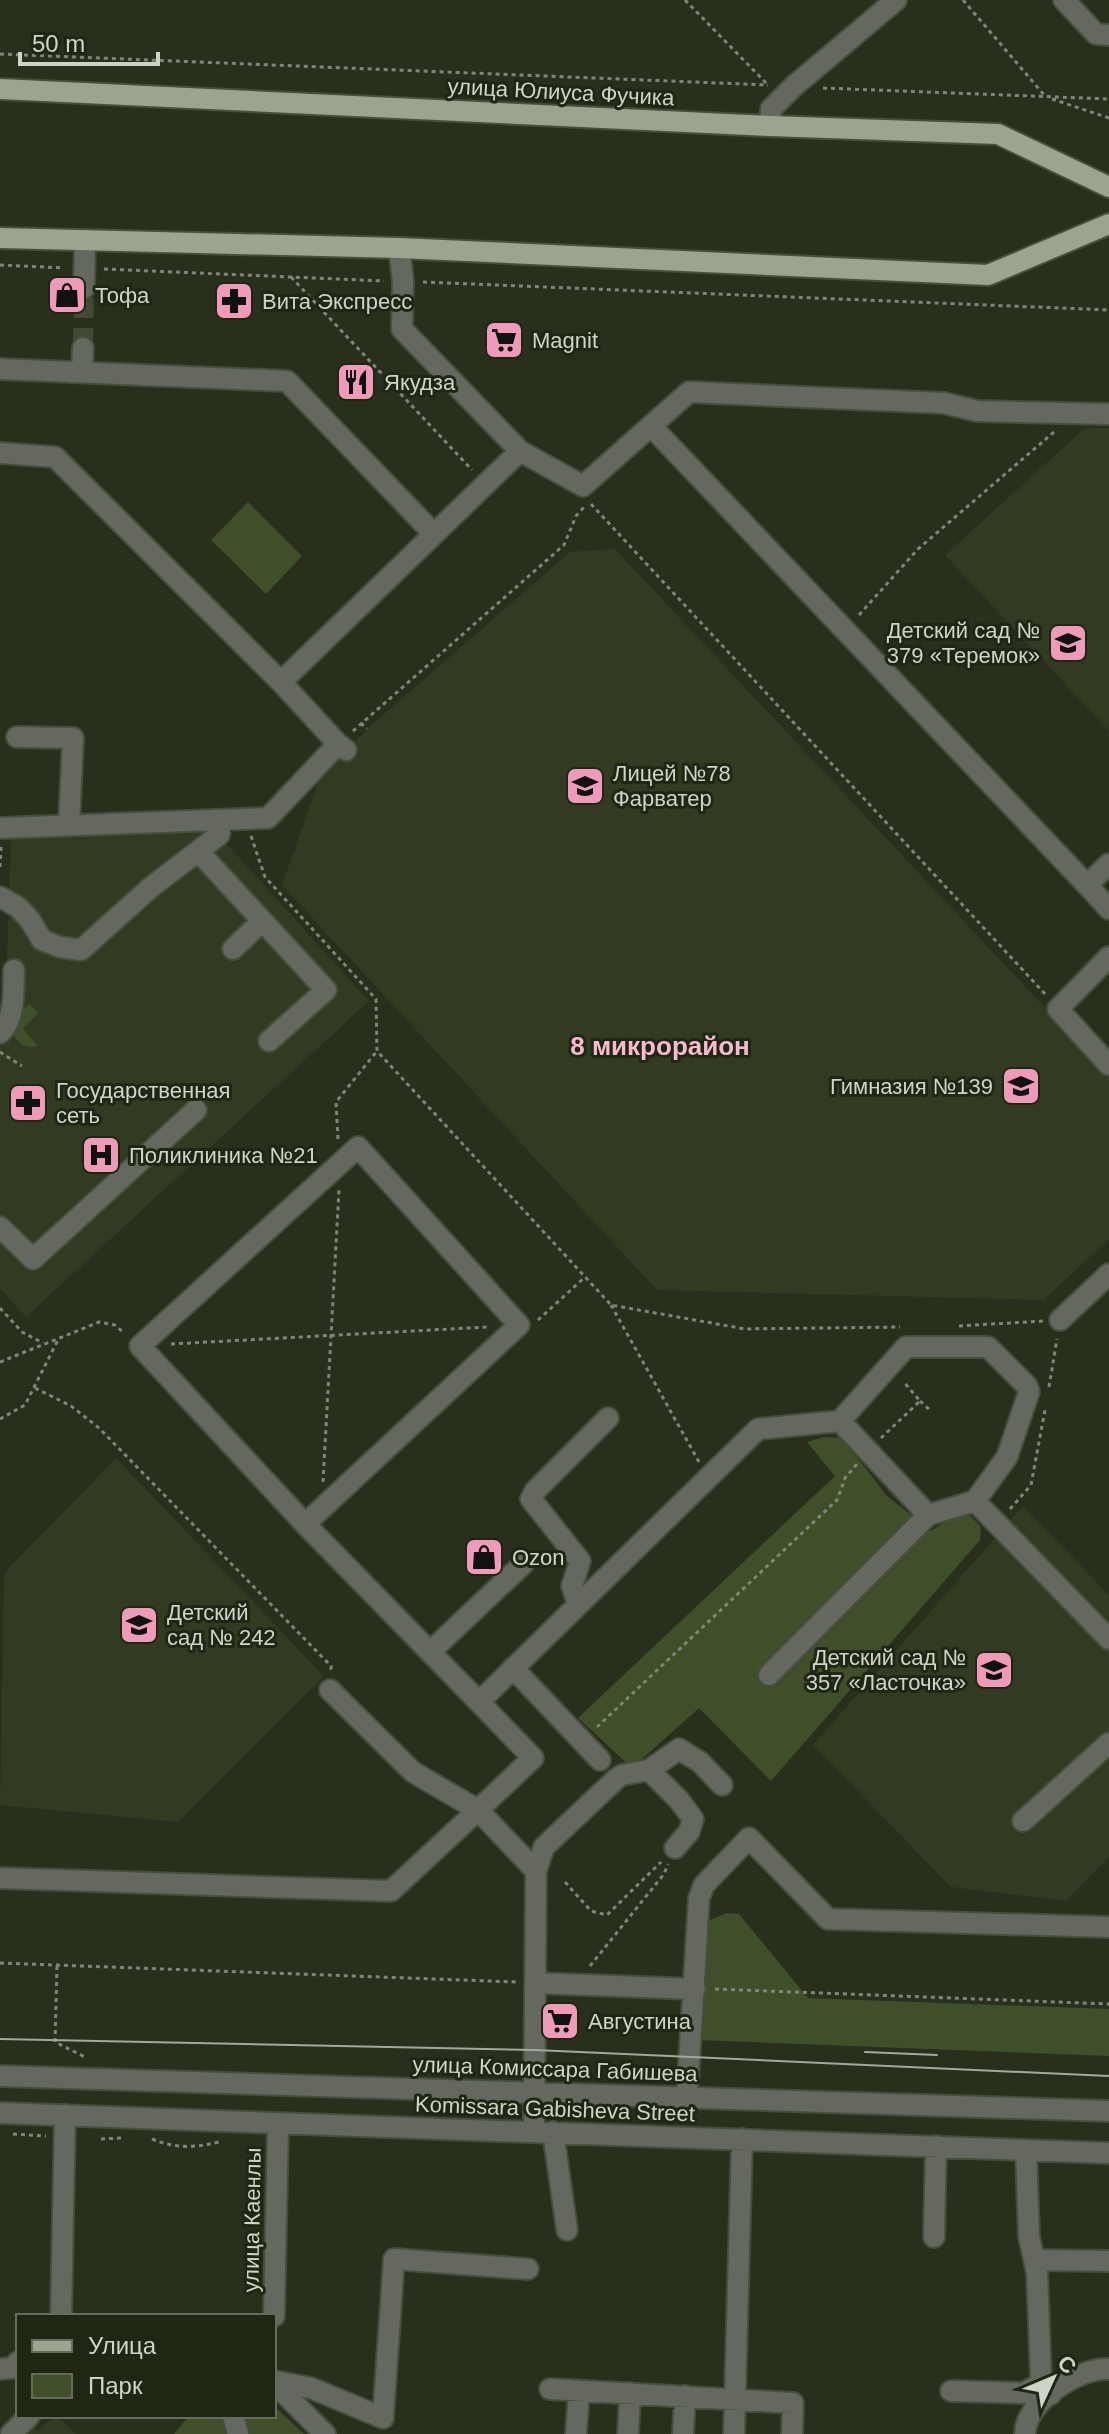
<svg xmlns="http://www.w3.org/2000/svg" width="1109" height="2434" viewBox="0 0 1109 2434" font-family="Helvetica,sans-serif">
<rect width="100%" height="100%" fill="#28301d"/>
<path fill="#303b22" d="M1085,428H1109V731L945,555Z
M615,549L1109,1076V1239L1044,1300L657,1290L282,885L321,774L374,723L570,552Z
M215,831L369,1001L26,1317L0,1289V1022L5,1017L11,839Z
M116,1458L324,1676L178,1822L0,1805L4,1573Z
M1023,1506L1109,1595V1857L1066,1901L951,1887L813,1745Z
M18,2411V2416H25L38,2431L54,2416H58L76,2434H0V2429Z"/>
<path fill="#3f4f29" d="M248,502L302,556L266,594L211,540Z
M29,1004L38,1013L23,1029L38,1046C26,1050 17,1043 12,1032L21,1011Z
M824,1437L842,1438L887,1496L931,1531L949,1519L968,1513L981,1527L980,1540L771,1781L699,1708L632,1768L578,1718L835,1476L807,1442Z
M727,1913L739,1914L808,1998L1109,2009V2056L698,2040L705,1928L710,1920Z
M274,2406L304,2434H174L189,2416H274Z"/>
<g fill="none" stroke-linecap="round" stroke-linejoin="round">
<path stroke="#414937" stroke-width="20" stroke-dasharray="20 10" stroke-linecap="butt" d="M83,348L84,288"/>
<defs>
<path id="minor" d="M1064,0L1096,34L1109,35
M770,126L771,109L794,86L896,0
M399,248L403,281L402,329L520,451
M84,288L85,240
M0,369L287,381L434,534
M82,372L83,348
M652,427L1087,885
M0,453L55,457L281,682
M17,737L73,738L69,825
M346,750L338,744L281,682L520,451L583,486L689,392L944,403L977,411L1109,414
M0,828L268,818L338,744
M199,852L326,990L269,1041
M1109,864L1087,885L1109,909
M0,897L18,907L30,920L42,940L60,947L81,950L150,888L219,835L220,830L212,820
M233,949L262,921
M1109,957L1058,1009L1109,1065
M0,1033C16,1018 13,991 14,970
M0,1227L33,1259L196,1110
M1060,1320L1109,1274
M840,1421L928,1515L975,1501L1109,1639
M305,1524L519,1325L358,1147L140,1346L305,1524L479,1702
M578,1605L572,1586L580,1561L531,1499L535,1491L608,1418
M430,1652L523,1564
M513,1668L600,1760
M769,1675L928,1515
M330,1690L413,1772L478,1810L533,1758L479,1702L758,1429L840,1421L906,1347H988L1027,1386L1029,1392L1007,1457L975,1501
M649,1770L679,1800L693,1819L689,1832L675,1848
M1023,1821L1109,1743
M536,1871L544,1847L616,1779L622,1775L649,1770L679,1749L700,1762L722,1785
M0,1878L391,1891L478,1810L536,1871L534,2131
M535,1983L695,1989
M0,2076L1109,2111
M687,2097L699,1898L704,1885L749,1838L828,1919L1109,1927
M0,2113L1109,2153
M553,2132L567,2230
M1026,2150L1029,2237L1037,2273L1041,2380L1051,2394
M934,2237L936,2146
M1034,2260L1109,2261
M61,2316L65,2115
M274,2316L278,2125
M0,2369L12,2368L18,2362
M274,2381L311,2388L383,2418L394,2259L528,2269
M274,2383L325,2434
M550,2389L793,2403L792,2434
M951,2391L1024,2393L1042,2383
M233,2416L238,2434
M11,2434L29,2416
M576,2434L579,2391
M628,2434L630,2393
M683,2434L685,2396
M734,2434L742,2139
M1025,2434C1025,2402 1079,2367 1109,2369"/>
<path id="major" d="M0,89L770,126L998,134L1109,187
M0,238L399,248L988,275L1109,224"/>
</defs>
<use href="#minor" stroke="#464e3c" stroke-width="24"/>
<use href="#major" stroke="#464e3c" stroke-width="24"/>
<path stroke="#7f8677" stroke-width="3" stroke-dasharray="4 4" stroke-linecap="butt" d="M685,0L768,85
M963,0L1045,96
M0,54L768,85
M823,88L1109,99
M1052,99L1109,118
M0,265L64,268
M104,269L384,281
M291,277L472,470
M423,282L1109,310
M591,504L1045,994
M859,615L918,549L1054,432
M361,723L367,729
M353,731L564,545L576,516L586,505
M251,836L265,877L376,999L377,1051L611,1305L745,1329L900,1327
M0,867L1,847
M0,1052L22,1066
M338,1139L336,1102L377,1051
M611,1305L699,1462
M0,1308L22,1332L43,1343
M538,1320L585,1277
M959,1326L1043,1321
M171,1344L487,1327
M0,1362L99,1322L115,1325L124,1333
M1049,1387L1057,1339
M35,1388L71,1406L99,1428L331,1666V1670
M920,1401L931,1411
M0,1419L25,1405L59,1338
M881,1438L920,1401L903,1381
M323,1482L339,1190
M1010,1509L1031,1485L1045,1410
M597,1727L837,1500L845,1478L857,1464
M565,1882L591,1911L607,1915L661,1862
M0,1963L516,1982
M57,1966L55,2042L87,2058
M590,1966L664,1874L668,1864
M715,1989L1109,2004
M13,2134L46,2136
M101,2139L121,2138
M152,2139C176,2149 197,2148 222,2141"/>
<use href="#minor" stroke="#64685f" stroke-width="20"/>
<use href="#major" stroke="#9ba391" stroke-width="20"/>
<path stroke="#a3a99c" stroke-width="2" d="M0,2039L535,2050L1109,2076
M865,2052L937,2055"/>
</g>
<defs>
<symbol id="shop-square" viewBox="-11 -11 22 22"><rect x="-9" y="-9" width="18" height="18" rx="4" fill="#ef9ab8" stroke="#1e2614"/><path d="M-5-2.5h2.3a2.7 3.5 0 0 1 5.4 0H5L5.5 6h-11ZM-1.5-2.5h3a1.5 2.3 0 0 0-3 0Z" fill="#111"/></symbol>
<symbol id="pharmacy-square" viewBox="-11 -11 22 22"><rect x="-9" y="-9" width="18" height="18" rx="4" fill="#ef9ab8" stroke="#1e2614"/><path d="M-2-6h4v4h4v4h-4v4h-4v-4h-4v-4h4Z" fill="#111"/></symbol>
<symbol id="supermarket-square" viewBox="-11 -11 22 22"><rect x="-9" y="-9" width="18" height="18" rx="4" fill="#ef9ab8" stroke="#1e2614"/><path d="M-6-5.5h2.5l.6 2H6L4.5 2H-2.5L-4.4-4H-6ZM-1.5 3.2a1.3 1.3 0 1 0 .1 0ZM3 3.2a1.3 1.3 0 1 0 .1 0Z" fill="#111"/></symbol>
<symbol id="restaurant-square" viewBox="-11 -11 22 22"><rect x="-9" y="-9" width="18" height="18" rx="4" fill="#ef9ab8" stroke="#1e2614"/><path d="M-5-6h1v4h1v-4h1v4h1v-4h1v5L-1.5 .5V6h-2V.5L-5-1ZM5-6V6H3V1.5H1.5Q1.5-4 5-6Z" fill="#111"/></symbol>
<symbol id="school-square" viewBox="-11 -11 22 22"><rect x="-9" y="-9" width="18" height="18" rx="4" fill="#ef9ab8" stroke="#1e2614"/><path d="M0-5L7-2L0 1L-7-2ZM-4 1L0 2.5L4 1V4Q0 6-4 4Z" fill="#111"/></symbol>
<symbol id="hospital-square" viewBox="-11 -11 22 22"><rect x="-9" y="-9" width="18" height="18" rx="4" fill="#ef9ab8" stroke="#1e2614"/><path d="M-5-5h3v3.5h4V-5h3V5h-3V1.5h-4V5h-3Z" fill="#111"/></symbol>
</defs>
<g fill-rule="evenodd">
<use href="#shop-square" x="45" y="273" width="44" height="44"/>
<use href="#pharmacy-square" x="212" y="279" width="44" height="44"/>
<use href="#supermarket-square" x="482" y="318" width="44" height="44"/>
<use href="#restaurant-square" x="334" y="360" width="44" height="44"/>
<use href="#school-square" x="1046" y="621" width="44" height="44"/>
<use href="#school-square" x="563" y="764" width="44" height="44"/>
<use href="#school-square" x="999" y="1064" width="44" height="44"/>
<use href="#pharmacy-square" x="6" y="1081" width="44" height="44"/>
<use href="#hospital-square" x="79" y="1133" width="44" height="44"/>
<use href="#shop-square" x="462" y="1535" width="44" height="44"/>
<use href="#school-square" x="117" y="1603" width="44" height="44"/>
<use href="#school-square" x="972" y="1648" width="44" height="44"/>
<use href="#supermarket-square" x="538" y="1999" width="44" height="44"/>
</g>
<g text-anchor="middle" dominant-baseline="central" stroke-width="6" stroke-linejoin="round" paint-order="stroke">
<g font-size="22" fill="#cfd4c9" stroke="#1e2614">
<text transform="translate(561 92) rotate(3)">улица Юлиуса Фучика</text>
<text transform="translate(555 2069) rotate(2)">улица Комиссара Габишева</text>
<text transform="translate(555 2109) rotate(2)">Komissara Gabisheva Street</text>
<text transform="translate(252 2220) rotate(-89)">улица Каенлы</text>
</g>
<g font-size="22" fill="#cfd4c9" stroke="#1e2614" text-anchor="start">
<text x="95" y="295">Тофа</text>
<text x="262" y="301">Вита Экспресс</text>
<text x="532" y="340">Magnit</text>
<text x="384" y="382">Якудза</text>
<text x="1040" y="630" text-anchor="end">Детский сад №<tspan x="1040" dy="25">379 «Теремок»</tspan></text>
<text x="613" y="773">Лицей №78<tspan x="613" dy="25">Фарватер</tspan></text>
<text x="993" y="1086" text-anchor="end">Гимназия №139</text>
<text x="56" y="1090">Государственная<tspan x="56" dy="25">сеть</tspan></text>
<text x="129" y="1155">Поликлиника №21</text>
<text x="512" y="1557">Ozon</text>
<text x="167" y="1612">Детский<tspan x="167" dy="25">сад № 242</tspan></text>
<text x="966" y="1657" text-anchor="end">Детский сад №<tspan x="966" dy="25">357 «Ласточка»</tspan></text>
<text x="588" y="2021">Августина</text>
</g>
<g font-size="26" font-weight="bold" fill="#fab9cf" stroke="#1e2614">
<text x="660" y="1046">8 микрорайон</text>
</g>
</g>
<rect x="16" y="2314" width="260" height="104" fill="#1e2614" stroke="#656c5c" stroke-width="2"/>
<rect x="32" y="2340" width="40" height="12" fill="#9ba391" stroke="#656c5c" stroke-width="2"/>
<text x="88" y="2354" font-size="24" fill="#cfd4c9">Улица</text>
<rect x="32" y="2374" width="40" height="24" fill="#3f4f29" stroke="#656c5c" stroke-width="2"/>
<text x="88" y="2394" font-size="24" fill="#cfd4c9">Парк</text>
<g transform="translate(1053 2378) rotate(46)" stroke="#1e2614" stroke-width="6" paint-order="stroke">
<path d="M0-6L14 30L0 20L-14 30Z" fill="#cfd4c9"/>
<text y="-12" font-size="22" font-weight="bold" text-anchor="middle" fill="#cfd4c9">С</text>
</g>
<path d="M20 52v12h138v-12" fill="none" stroke="#cfd4c9" stroke-width="4"/>
<text x="32" y="52" font-size="24" fill="#cfd4c9" stroke="#1e2614" stroke-width="6" paint-order="stroke">50 m</text>
</svg>
